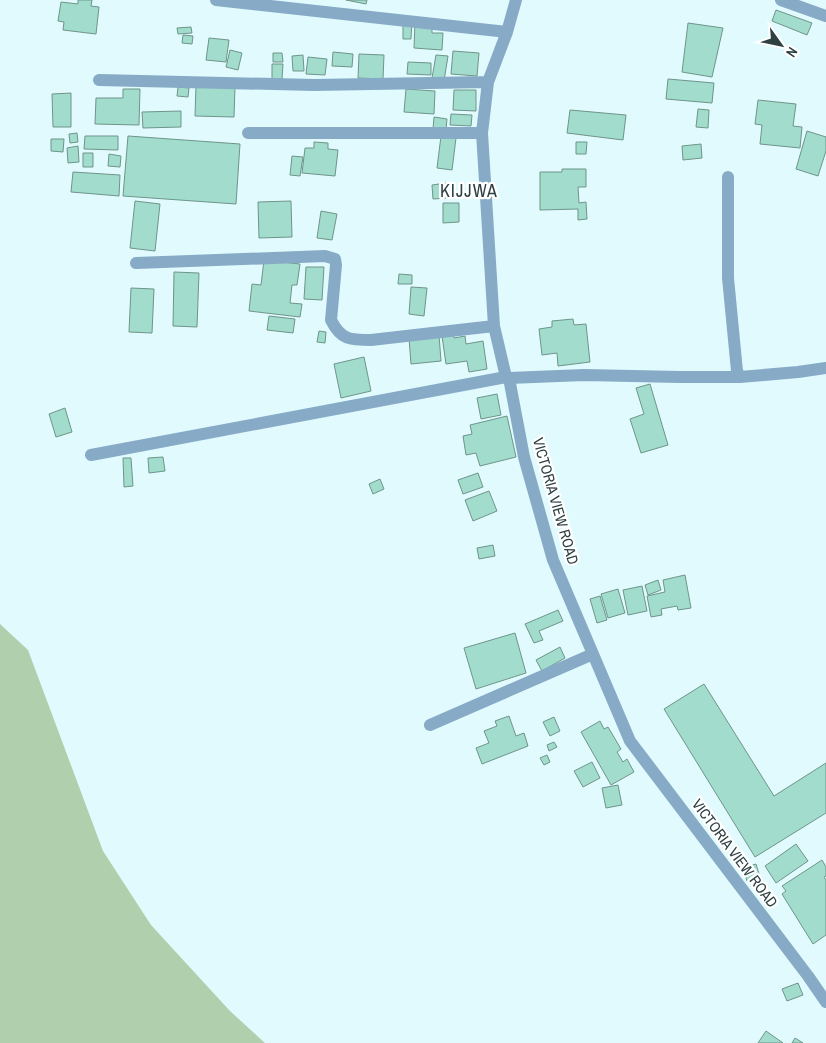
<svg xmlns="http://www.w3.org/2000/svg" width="826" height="1043" viewBox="0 0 826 1043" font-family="'Archivo Narrow',sans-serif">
<rect width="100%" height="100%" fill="#e1fafe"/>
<path fill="#b0d0ad" d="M0,624L28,650L103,851L151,925L230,1011L265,1043H0Z"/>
<path fill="#a1dccc" stroke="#6f958a" d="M78,0H92L91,6L99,7L96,34L63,30L64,22L58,21L61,2L78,4Z
M346,0H367L366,4Z
M776,10L812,23L807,35L772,21Z
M403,19H412L411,39H403Z
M415,22L432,23V33H443L442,50L414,48Z
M688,23L723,28L712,77L682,72Z
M191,27L192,33L178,34L177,28Z
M183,35L193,36L192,44L182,43Z
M209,38L229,40L226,62L206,60Z
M230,50L242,53L238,70L226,67Z
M453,51L479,53L477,76L451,74Z
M333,52L353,54L352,67L332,66Z
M273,53H282L283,62H273Z
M359,54L384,55L383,79L358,78Z
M303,55L304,71H293L292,56Z
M436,55L448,56L444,81L432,78Z
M308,57L327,59L325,75L306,74Z
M408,62L431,63V75L407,74Z
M272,64H283L282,79H272Z
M668,79L714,83L712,103L666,99Z
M196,86H235L234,117L195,116Z
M178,87L189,88L188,97L177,96Z
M123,89H140L139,125L95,124L96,98H123Z
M406,89L435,91L434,114L404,112Z
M454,90H476V111L453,110Z
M71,93V127H53L52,94Z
M758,100L796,104L793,126L802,127L800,148L760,144L762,125L755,124Z
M698,109L709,110L708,128L696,127Z
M570,110L626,115L623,140L567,133Z
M181,111V127L143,128L142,112Z
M451,114L472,115L471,126L450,125Z
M434,117L447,119L446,129H433Z
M807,131L826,137V151L818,176L796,169Z
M77,133L78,142L70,143L69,134Z
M85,136H118V150L84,149Z
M128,136L240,144L236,204L123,196Z
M441,136L456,138L452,170L437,168Z
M51,139H64L63,152L51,151Z
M314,142L328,143V149L338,150L335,176L302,173L305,148H314Z
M576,142H587L586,154H576Z
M701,144L702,158L683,160L682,146Z
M78,146L79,162L68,163L67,148Z
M83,153H93V167H83Z
M109,154L121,156L120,167L108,166Z
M292,156L303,157L300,176L290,175Z
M562,169H586V187H578L579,203L586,202L587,219L578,220V209L540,210V172H562Z
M73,172L120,175L119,196L71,192Z
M446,183L447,198L433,199L432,185Z
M135,201L160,204L155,251L130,248Z
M291,201L292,237L259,238L258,202Z
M443,203H459V222L443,223Z
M321,211L337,214L332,240L317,238Z
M264,260L300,264L297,285H292L290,303L302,304L300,317L249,311L252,284L261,285Z
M306,267H324L322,300L304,299Z
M174,272L199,273L197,327L173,326Z
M399,274L412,275V284H398Z
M411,287L427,288L424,316L409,314Z
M131,288L154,289L152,333L129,332Z
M269,316L295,319L293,333L267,330Z
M573,319L574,325L586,324L590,362L558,366L557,353L542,355L539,329L552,327V321Z
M319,331L326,332L325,343L317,342Z
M453,334L454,338L465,336L466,344L483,341L487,369L469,372L467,361L446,364L442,336Z
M439,335L441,361L411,364L409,338Z
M364,357L371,391L341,398L334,364Z
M650,384L668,445L641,453L630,419L644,414L636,388Z
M497,394L501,415L481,419L477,398Z
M65,408L72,432L56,437L49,414Z
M507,416L516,457L480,466L476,453L466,455L463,436L472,434L470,425Z
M163,457L165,471L149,473L148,458Z
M123,458H131L133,486L124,487Z
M478,473L483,487L463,494L458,480Z
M380,479L384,489L373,494L369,484Z
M489,491L497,511L473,521L465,500Z
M493,545L495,556L479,559L477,548Z
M685,575L691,608L678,610L677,606L661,609L662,615L651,617L647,596L665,592L663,580Z
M658,580L661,590L648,595L645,585Z
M642,586L647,611L628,615L623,590Z
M618,589L625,613L608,618L601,594Z
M600,596L607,620L597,623L590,599Z
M558,610L563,621L539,631L543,640L534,643L525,624Z
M515,633L526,673L476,689L464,648Z
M560,647L565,658L542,671L536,660Z
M704,684L774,796L826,763V813L755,857L664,709Z
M509,716L516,736L524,733L528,746L482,764L476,748L489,743L484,731L497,726L495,721Z
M554,717L560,731L550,736L543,722Z
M600,721L604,729L608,727L621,749L617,752L623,762L627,759L634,772L611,785L581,732Z
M554,742L557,747L549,751L547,745Z
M547,755L550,762L544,765L540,758Z
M592,762L600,778L583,787L574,771Z
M618,785L622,805L606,808L602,788Z
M796,844L808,861L776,883L765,866Z
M822,860L826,867V876L824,877L826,880V935L813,944L782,894L786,891L782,886Z
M756,864L760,877L747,881L743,868Z
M798,983L803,995L787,1001L782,989Z
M766,1031L783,1043H758Z
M795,1038L803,1043H792Z"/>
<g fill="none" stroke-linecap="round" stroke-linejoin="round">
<path stroke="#87abc6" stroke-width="12" d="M216,0L507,32
M516,0L507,32L488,82L482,133L494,326L506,377L509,378L524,457L553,560L630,741L808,976L826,1002
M781,0L826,16
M99,80L314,85L488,82
M248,133H482
M728,177V278L737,371L740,377
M136,263L325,256L335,259L336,265L331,320C341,340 350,340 371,340L494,326
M509,378L584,375L680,377H740L798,372L826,368
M91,455L506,377
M430,725L593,654"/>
</g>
<g text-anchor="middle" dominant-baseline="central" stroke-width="4.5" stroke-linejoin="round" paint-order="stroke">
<g font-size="15" fill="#2f4043" stroke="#fff">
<text transform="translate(556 501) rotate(74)">VICTORIA VIEW ROAD</text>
<text transform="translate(735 853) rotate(53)">VICTORIA VIEW ROAD</text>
</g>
<g font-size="18" letter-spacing="1" fill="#2f4043" stroke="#fff">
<text x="469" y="190">KIJJWA</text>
</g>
</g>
<g transform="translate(781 45) rotate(123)" stroke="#ffffff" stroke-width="4" paint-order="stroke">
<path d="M0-4L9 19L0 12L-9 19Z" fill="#2f4043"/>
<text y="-8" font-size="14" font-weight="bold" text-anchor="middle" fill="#2f4043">N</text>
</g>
</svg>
